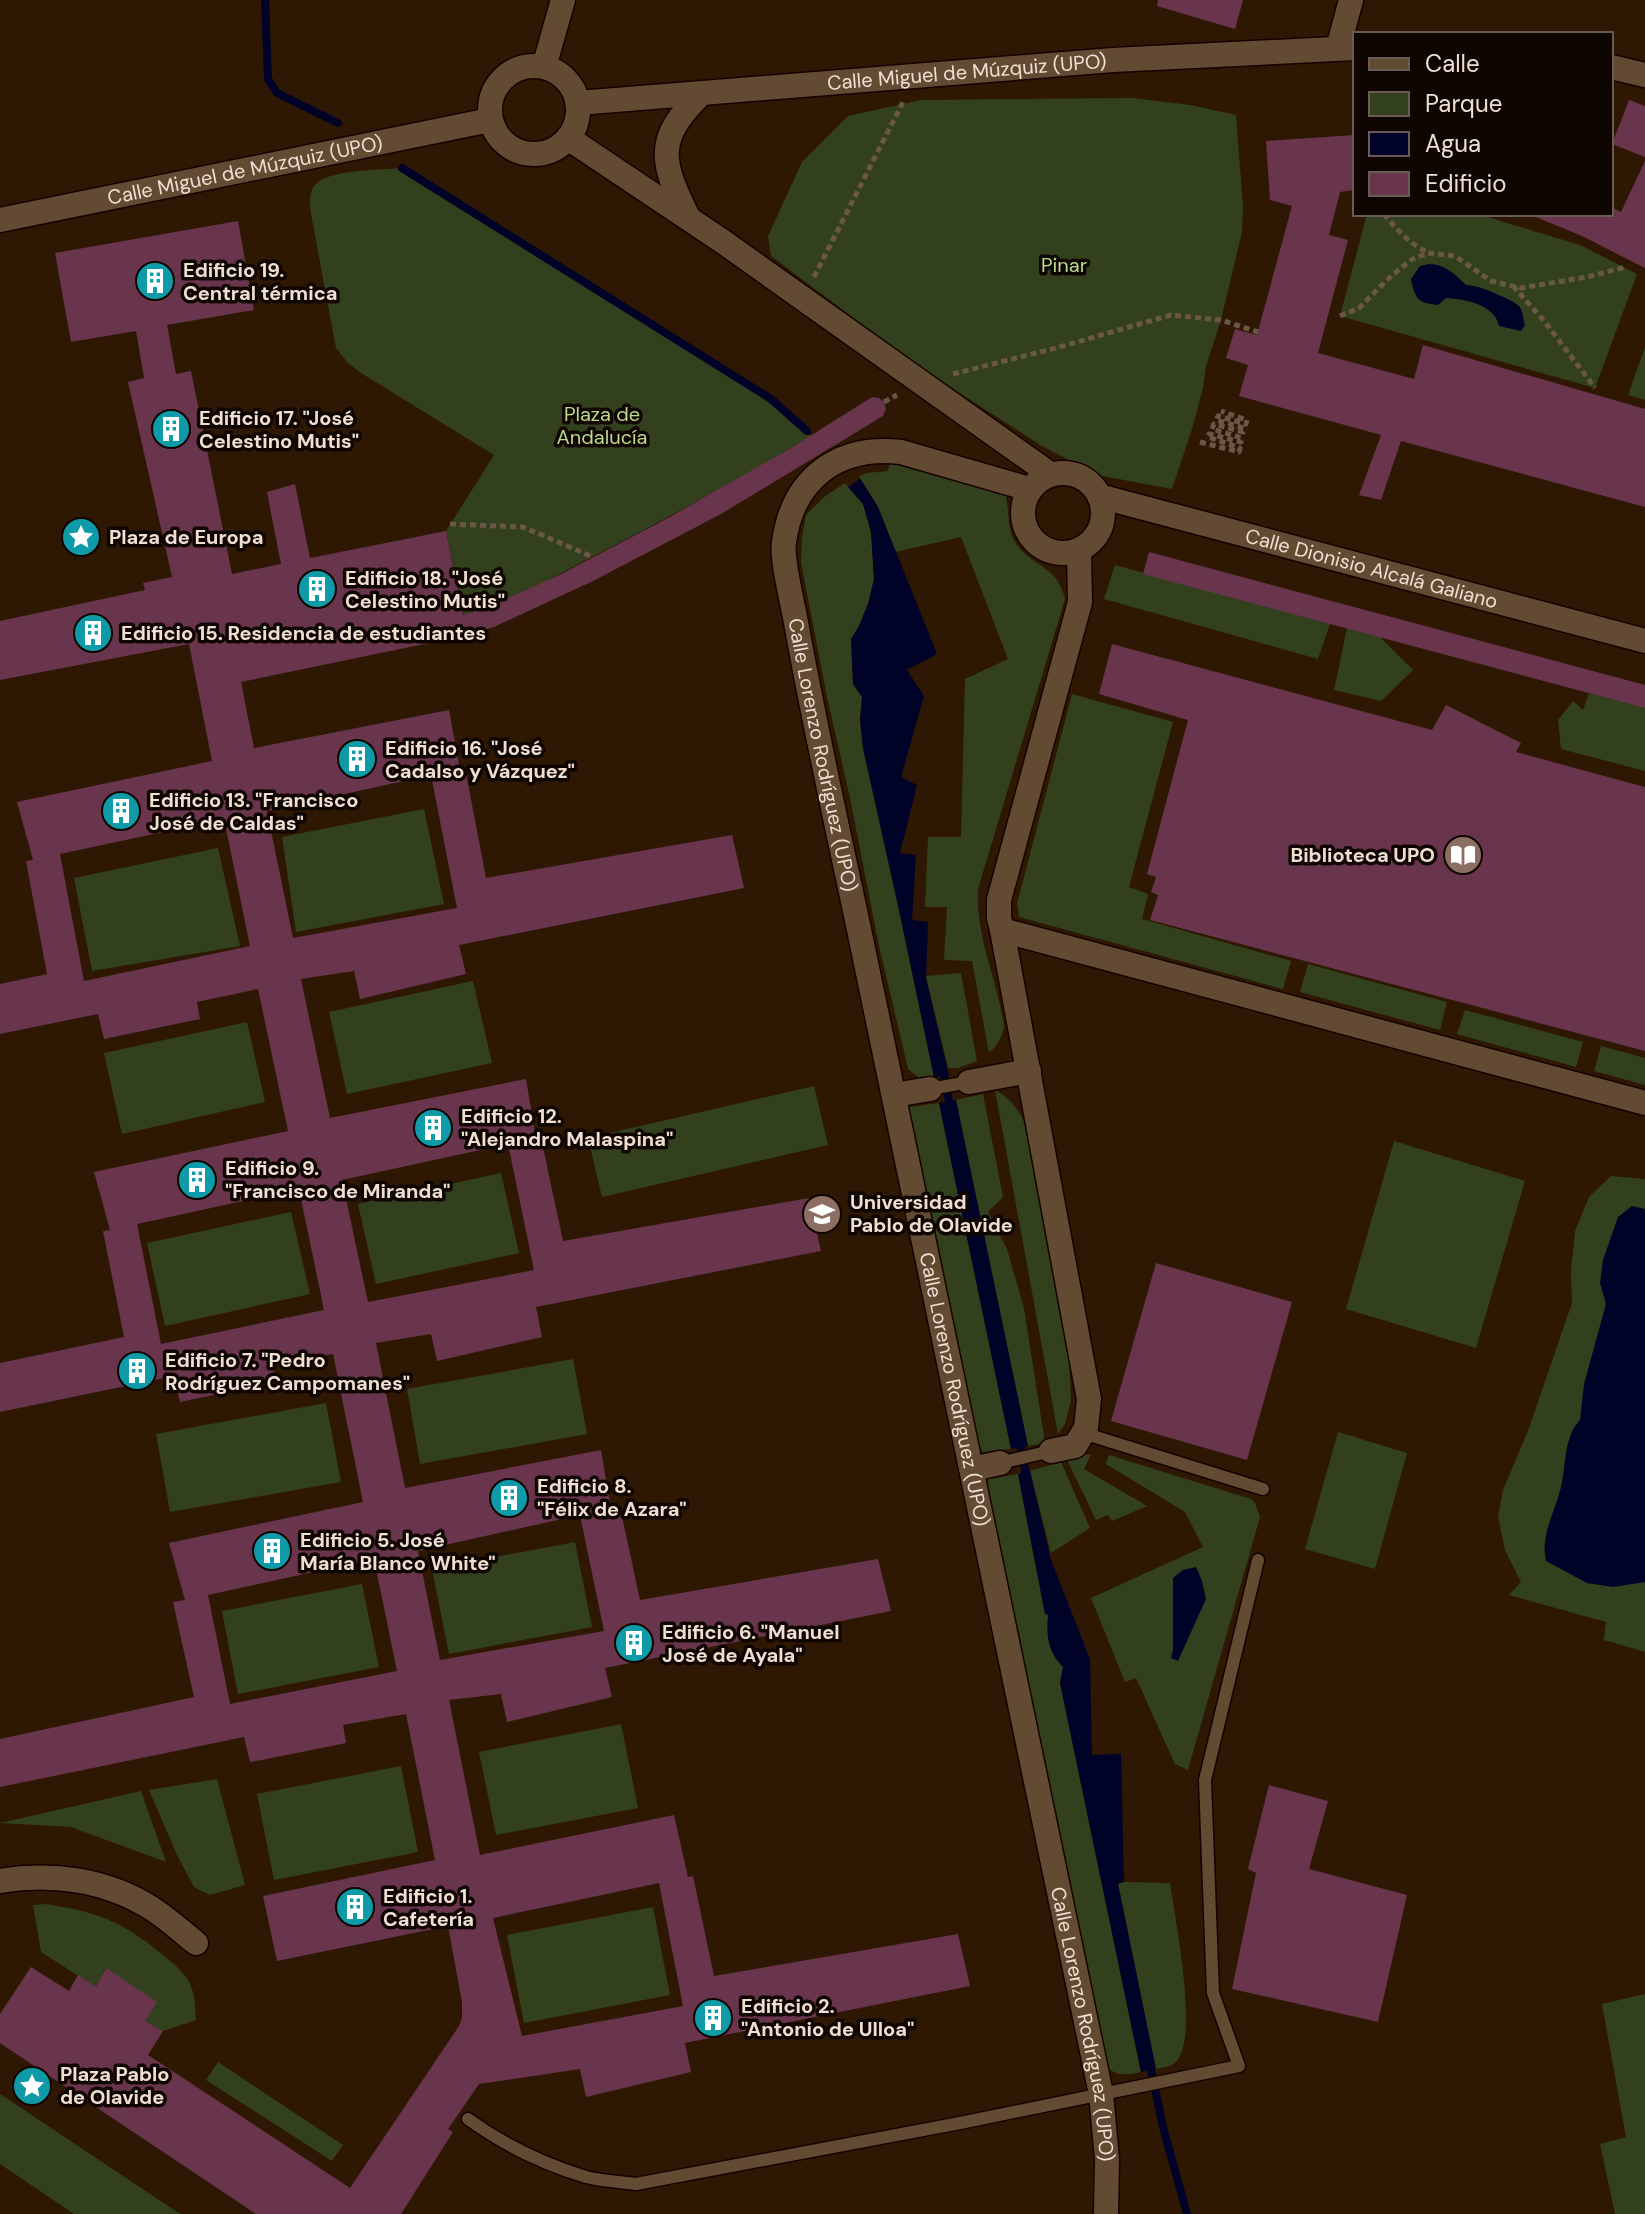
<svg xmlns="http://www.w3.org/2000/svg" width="1645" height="2214" viewBox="0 0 1645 2214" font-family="'DM Sans',sans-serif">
<rect width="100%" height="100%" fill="#2e1803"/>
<path fill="#33401e" d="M1133,98L1190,105L1236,115L1243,207L1242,232L1221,320L1206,366L1203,388L1192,429L1172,489L1097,475L1042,446L916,365L771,256L768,236L802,162L848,116L921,100Z
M402,168L771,399L811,436C739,479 666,519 592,557C551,578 509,602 464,615L446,531L494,455L361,373L347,362L336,348L311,214C310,204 308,192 316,184C331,169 381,170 402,168Z
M1367,214L1481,215L1580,245L1637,274L1595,388L1340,316Z
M1645,347V400L1628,395Z
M890,460L1005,493C1010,509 1006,527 1015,542C1032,568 1056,563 1065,599L978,889C976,939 997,978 1004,1026C1002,1038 998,1044 989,1053L972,961L944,960L947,907H925L928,837H961L965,679L1008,659L961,537L895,552L878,507L859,476L867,473L888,471Z
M845,483L863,504L871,532L874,579L868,604L859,626L851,639L853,684L862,697L860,720L863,748L899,910L934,1077H918L908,1069L879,946L850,798L827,697L801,562L802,537L806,515L824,497Z
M1115,565L1330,624L1318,659L1104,599Z
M1347,628L1380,637L1413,670L1381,701L1334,690Z
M1589,693L1645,708V771L1561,749L1558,720L1573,701L1583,710Z
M1072,694L1173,722L1129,887L1148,894L1142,919L1291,961L1283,989L1019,917L1017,904Z
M424,809L444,904L296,932L282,837Z
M218,848L240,946L92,971L74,878Z
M1308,964L1447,1002L1440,1030L1300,992Z
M961,973L977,1061L958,1068H948L926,976Z
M473,981L492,1063L347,1094L329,1012Z
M1465,1010L1583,1042L1576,1067L1457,1034Z
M247,1022L265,1102L122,1134L104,1053Z
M1601,1046L1645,1058V1085L1594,1071Z
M814,1086L828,1145L602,1197L588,1138Z
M995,1090C1013,1099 1021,1114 1029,1132L1069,1354L1071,1401L1065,1424L1058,1434Z
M983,1094L1003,1197L988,1212L1007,1249L1024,1308L1045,1443L1028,1446L956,1100Z
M939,1103L1011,1449L983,1452L977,1442L910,1115V1107Z
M1394,1141L1525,1181L1476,1348L1346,1309Z
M501,1173L519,1253L376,1284L358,1204Z
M1611,1176L1645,1179V1652L1604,1640L1606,1622L1509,1595L1521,1582L1505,1550L1498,1517L1503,1490L1529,1428L1572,1303L1571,1271L1575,1231L1589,1197Z
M291,1212L310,1294L165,1326L147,1243Z
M573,1359L587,1434L420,1464L407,1389Z
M326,1403L341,1482L170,1512L156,1434Z
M1338,1432L1407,1453L1375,1569L1305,1549Z
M1091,1454L1084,1469L1147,1506L1112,1521L1108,1515L1096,1520L1066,1458Z
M1109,1455L1251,1499L1255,1503L1260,1517L1188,1770L1175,1764L1136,1678L1125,1682L1091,1598L1203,1547L1185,1512L1106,1464Z
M1061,1462L1090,1528L1051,1553L1030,1471Z
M1018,1474L1045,1614H1049L1060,1664L1064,1667L1060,1683L1141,2072C1127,2075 1117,2077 1106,2066L988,1492V1479Z
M575,1542L592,1627L449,1654L432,1569Z
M362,1584L379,1667L238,1694L222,1611Z
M621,1724L638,1808L496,1835L479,1752Z
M401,1766L418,1852L274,1880L257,1794Z
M217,1779L245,1885L210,1895L194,1887L177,1855L149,1790Z
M141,1791L166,1862L71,1827L0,1823Z
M1124,1882L1170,1883C1175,1919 1198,2032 1178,2059C1173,2067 1164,2067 1156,2069L1118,1883Z
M46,1904C98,1912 124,1922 164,1956C175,1965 188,1975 192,1989C195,1998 195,2010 196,2020L163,2031L145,2021L156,2002L105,1969L96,1987L41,1952L33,1905Z
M653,1907L670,1995L524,2023L507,1935Z
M1645,1994V2214H1615L1600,2144L1626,2137L1602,2004Z
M218,2062L343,2145L332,2161L206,2080Z
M0,2094L180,2214H74L0,2164Z"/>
<path fill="#000327" d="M1429,264C1444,264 1455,274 1466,285C1475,284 1512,299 1519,306C1523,311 1523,318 1525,325L1521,331L1499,326C1495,305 1466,299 1446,298L1438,305C1417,303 1415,298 1411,279L1420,266Z
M860,479L878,507L937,654L907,670L924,696L901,777L917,785L900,853L916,855L912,920L928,922L926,979L949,1075L934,1077L899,910L863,748L860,720L862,697L853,684L851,639L859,626L868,604L874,579L871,532L863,504L848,487Z
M956,1100L1028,1446L1011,1449L939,1103Z
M1632,1206L1645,1209V1582L1613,1587L1587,1583L1546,1561C1545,1555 1544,1549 1545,1542C1547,1523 1557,1505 1561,1487C1566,1466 1564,1436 1580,1420L1584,1384L1606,1304L1600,1283L1603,1260L1618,1217Z
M1030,1471L1051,1560L1090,1659L1092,1755L1121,1754L1124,1882L1118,1884L1156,2069L1141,2072L1060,1683L1063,1667C1048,1652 1046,1636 1048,1615L1045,1614L1018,1474Z
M1196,1567L1202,1581L1206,1599L1178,1661L1171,1658L1173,1649V1578L1183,1570Z"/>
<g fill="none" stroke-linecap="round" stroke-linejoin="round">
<path stroke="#000327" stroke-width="8" d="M265,0L268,79L277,93L338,123
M402,168L771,399L807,431
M942,1066L951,1112
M1019,1438L1027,1480
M1149,2061L1163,2127L1187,2214"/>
</g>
<path fill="#68354d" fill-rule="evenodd" d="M1158,0H1243L1235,29L1157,6Z
M1629,100L1645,106V157L1612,144Z
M1355,135V190L1340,192L1329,235L1348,240L1318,353L1414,379L1423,345L1645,409V507L1401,441L1381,500L1359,495L1381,435L1239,396L1248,365L1226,358L1235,329L1257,335L1292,206L1270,200L1266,141Z
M1645,161V268L1582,236L1531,215L1611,214V207L1621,212Z
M238,221L254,310L167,325L176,374L191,371L232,574L281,564L267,492L295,484L310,558L446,531L463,615L487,608L561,574L668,518L791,448L872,397L879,398L884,402L886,409L883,416L721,514L593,581L494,627L463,636L241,682L254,748L449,710L460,769L465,768L486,878L732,835L744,888L459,945L466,974L360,999L354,971L301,979L330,1118L526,1079L536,1139L541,1138L563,1241L809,1198L821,1251L536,1307L542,1337L437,1361L431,1334L376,1343L405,1488L601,1450L611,1509L620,1507L640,1600L878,1559L891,1611L605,1668L612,1697L507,1722L501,1694L449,1700L480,1855L674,1815L688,1877L693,1876L714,1976L958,1934L970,1986L685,2043L691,2072L586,2097L580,2069L479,2084L448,2129L453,2132L401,2214H256L0,2043V2014L31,1967L69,1991L78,1975L96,1987L106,1968L157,2002L145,2021L163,2031L148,2055L350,2188L459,2026L462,2018V2002L448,1926L277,1961L263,1896L435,1860L406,1714L343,1725L346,1743L262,1760L250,1762L244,1737L0,1787V1739L194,1697L173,1602L185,1600L169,1543L363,1502L333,1354L273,1365L277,1382L180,1402L174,1376L0,1412V1363L124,1337L103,1231L110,1230L94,1172L288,1131L258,989L197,1002L200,1019L104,1039L98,1014L0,1034V984L47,974L26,861L33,860L17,802L212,761L189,644L0,680V621L145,590L143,583L172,577L128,382L144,378L136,331L71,342L55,253ZM431,775L457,908L293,938L267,811ZM224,819L250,946L84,981L60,854ZM508,1144L534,1270L368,1302L342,1180ZM299,1189L324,1310L161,1344L137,1224ZM580,1515L604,1631L440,1660L418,1551ZM374,1559L397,1671L230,1704L208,1595ZM659,1883L683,2006L522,2036L493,1918Z
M1149,552L1645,685V708L1143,574Z
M1112,644L1432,730L1446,705L1521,743L1516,752L1645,787V1051L1150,920L1158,895L1151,892L1156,877L1147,874L1188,720L1099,694Z
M1156,1263L1292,1302L1247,1460L1111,1421Z
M1269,1785L1328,1801L1309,1869L1407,1895L1378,2022L1232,1989L1256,1873L1248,1869Z"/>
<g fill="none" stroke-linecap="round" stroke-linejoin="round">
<defs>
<path id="lane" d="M930,1089L969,1082
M1083,1433L1263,1489
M1000,1463L1051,1451
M468,2119C504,2145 543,2164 586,2177C602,2181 620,2182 636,2184L960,2123L1239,2066L1213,1993L1205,1780L1258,1560"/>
<g id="street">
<path d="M1338,48L1351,0"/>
<circle cx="534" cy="110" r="44"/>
<path d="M544,67L563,0"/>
<path d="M1611,67L1645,75"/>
<path id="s1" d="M578,103L1113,60L1355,48"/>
<path d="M568,138L722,241L1050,474"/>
<path d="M688,217C661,162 654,140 701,94"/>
<path id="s2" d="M0,220L490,120"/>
<circle cx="1063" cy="513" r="40"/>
<path id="s3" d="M1029,489L901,452C838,445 793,478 784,542C781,560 794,608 797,628C816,733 839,835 861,939C942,1324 1020,1709 1101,2094L1107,2159L1106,2214"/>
<path id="s4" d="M1099,496L1645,641"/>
<path d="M1079,550L1080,602L999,900V918L1002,930L1645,1103"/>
<path d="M1002,930L1089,1399L1086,1428L1075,1446L1051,1451"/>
<path d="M969,1082L1029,1071"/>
<path d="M894,1095L930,1089"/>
<path d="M972,1469L1000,1463"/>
<path d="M0,1881C51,1872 107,1880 151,1908C167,1918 181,1931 196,1943"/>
</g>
</defs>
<use href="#lane" stroke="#150300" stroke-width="15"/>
<use href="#street" stroke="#150300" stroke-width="27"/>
<path stroke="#6b5745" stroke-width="5" stroke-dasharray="6 4" stroke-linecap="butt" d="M1384,214C1396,229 1410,244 1427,252
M814,277L904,100
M1513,286L1545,322L1595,388
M1340,316L1359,308L1389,278L1411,260L1428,253L1455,256L1491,281L1521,288L1587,277L1626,267
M953,374L1056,348L1171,315L1221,320L1258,332
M884,402L897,395
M1200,442L1239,452L1240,448L1208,437L1209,434L1241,442L1242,438L1212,429L1214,424L1243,432L1244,428L1216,420L1218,416L1246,424L1247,420L1221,411
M450,524L523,527L593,557"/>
<use href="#lane" stroke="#634a33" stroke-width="12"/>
<use href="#street" stroke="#634a33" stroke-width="24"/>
</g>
<defs>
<symbol id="building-disc" viewBox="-11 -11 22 22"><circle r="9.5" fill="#0f9aa8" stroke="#0f0601"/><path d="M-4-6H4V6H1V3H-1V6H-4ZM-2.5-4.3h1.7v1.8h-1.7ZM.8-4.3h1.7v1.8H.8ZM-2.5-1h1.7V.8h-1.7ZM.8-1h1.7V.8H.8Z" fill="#fff"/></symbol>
<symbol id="sight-disc" viewBox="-11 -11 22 22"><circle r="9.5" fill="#0f9aa8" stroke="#0f0601"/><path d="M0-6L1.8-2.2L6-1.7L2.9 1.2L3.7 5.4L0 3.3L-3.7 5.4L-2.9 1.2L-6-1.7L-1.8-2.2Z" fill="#fff"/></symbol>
<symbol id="library-disc" viewBox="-11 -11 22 22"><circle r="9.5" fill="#8d6e63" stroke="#0f0601"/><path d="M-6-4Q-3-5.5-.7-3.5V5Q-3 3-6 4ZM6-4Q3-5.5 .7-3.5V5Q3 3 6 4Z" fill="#fff"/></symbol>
<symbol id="university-disc" viewBox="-11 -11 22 22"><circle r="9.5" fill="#8d6e63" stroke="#0f0601"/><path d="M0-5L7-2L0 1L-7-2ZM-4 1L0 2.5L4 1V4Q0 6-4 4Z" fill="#fff"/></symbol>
</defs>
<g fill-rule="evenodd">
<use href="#building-disc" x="133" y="259" width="44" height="44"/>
<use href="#building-disc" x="149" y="407" width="44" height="44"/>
<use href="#sight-disc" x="59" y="515" width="44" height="44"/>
<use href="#building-disc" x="295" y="567" width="44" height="44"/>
<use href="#building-disc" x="71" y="611" width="44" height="44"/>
<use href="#building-disc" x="335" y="737" width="44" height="44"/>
<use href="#building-disc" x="99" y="789" width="44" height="44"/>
<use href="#library-disc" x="1441" y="833" width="44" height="44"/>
<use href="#building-disc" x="411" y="1106" width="44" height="44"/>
<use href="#building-disc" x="175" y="1158" width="44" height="44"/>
<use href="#university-disc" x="800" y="1192" width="44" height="44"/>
<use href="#building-disc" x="115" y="1349" width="44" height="44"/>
<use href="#building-disc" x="487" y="1476" width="44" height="44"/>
<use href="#building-disc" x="250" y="1529" width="44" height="44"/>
<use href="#building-disc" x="612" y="1621" width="44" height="44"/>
<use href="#building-disc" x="333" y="1885" width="44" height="44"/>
<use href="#building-disc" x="691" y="1996" width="44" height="44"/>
<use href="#sight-disc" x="10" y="2064" width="44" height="44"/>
</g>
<g text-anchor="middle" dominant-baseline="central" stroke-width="7" stroke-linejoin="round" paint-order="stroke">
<g font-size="20" fill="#eedfd2" stroke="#0f0601">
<text stroke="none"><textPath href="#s1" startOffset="390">Calle Miguel de Múzquiz (UPO)</textPath></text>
<text stroke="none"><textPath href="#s2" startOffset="250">Calle Miguel de Múzquiz (UPO)</textPath></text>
<text stroke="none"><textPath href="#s4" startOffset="282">Calle Dionisio Alcalá Galiano</textPath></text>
<text stroke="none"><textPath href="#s3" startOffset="516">Calle Lorenzo Rodríguez (UPO)</textPath></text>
<text stroke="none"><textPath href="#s3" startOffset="1164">Calle Lorenzo Rodríguez (UPO)</textPath></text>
<text stroke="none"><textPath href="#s3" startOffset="1812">Calle Lorenzo Rodríguez (UPO)</textPath></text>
</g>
<g font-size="20" fill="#bbdb8b" stroke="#0f0601">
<text x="1064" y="265">Pinar</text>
<text x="602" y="414">Plaza de<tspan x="602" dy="23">Andalucía</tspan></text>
</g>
<g font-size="20" font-weight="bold" fill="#eedfd2" stroke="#0f0601" text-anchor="start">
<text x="183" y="270">Edificio 19.<tspan x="183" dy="23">Central térmica</tspan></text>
<text x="199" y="418">Edificio 17. "José<tspan x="199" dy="23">Celestino Mutis"</tspan></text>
<text x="109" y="537">Plaza de Europa</text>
<text x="345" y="578">Edificio 18. "José<tspan x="345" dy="23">Celestino Mutis"</tspan></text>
<text x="121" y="633">Edificio 15. Residencia de estudiantes</text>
<text x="385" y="748">Edificio 16. "José<tspan x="385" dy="23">Cadalso y Vázquez"</tspan></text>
<text x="149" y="800">Edificio 13. "Francisco<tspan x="149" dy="23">José de Caldas"</tspan></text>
<text x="1435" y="855" text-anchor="end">Biblioteca UPO</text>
<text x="461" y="1116">Edificio 12.<tspan x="461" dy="23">"Alejandro Malaspina"</tspan></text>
<text x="225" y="1168">Edificio 9.<tspan x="225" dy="23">"Francisco de Miranda"</tspan></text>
<text x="850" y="1202">Universidad<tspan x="850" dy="23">Pablo de Olavide</tspan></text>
<text x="165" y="1360">Edificio 7. "Pedro<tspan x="165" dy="23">Rodríguez Campomanes"</tspan></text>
<text x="537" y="1486">Edificio 8.<tspan x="537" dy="23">"Félix de Azara"</tspan></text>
<text x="300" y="1540">Edificio 5. José<tspan x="300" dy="23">María Blanco White"</tspan></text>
<text x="662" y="1632">Edificio 6. "Manuel<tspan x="662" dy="23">José de Ayala"</tspan></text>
<text x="383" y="1896">Edificio 1.<tspan x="383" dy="23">Cafetería</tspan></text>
<text x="741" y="2006">Edificio 2.<tspan x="741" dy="23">"Antonio de Ulloa"</tspan></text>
<text x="60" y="2074">Plaza Pablo<tspan x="60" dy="23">de Olavide</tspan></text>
</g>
</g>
<rect x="1353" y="32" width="260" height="184" fill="#0f0601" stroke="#685d55" stroke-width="2"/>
<rect x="1369" y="58" width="40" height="12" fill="#634a33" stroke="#685d55" stroke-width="2"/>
<text x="1425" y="72" font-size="24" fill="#eedfd2">Calle</text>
<rect x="1369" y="92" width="40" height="24" fill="#33401e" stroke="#685d55" stroke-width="2"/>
<text x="1425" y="112" font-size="24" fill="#eedfd2">Parque</text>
<rect x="1369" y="132" width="40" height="24" fill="#000327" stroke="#685d55" stroke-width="2"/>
<text x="1425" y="152" font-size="24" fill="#eedfd2">Agua</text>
<rect x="1369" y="172" width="40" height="24" fill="#68354d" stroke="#685d55" stroke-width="2"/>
<text x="1425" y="192" font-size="24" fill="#eedfd2">Edificio</text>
</svg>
